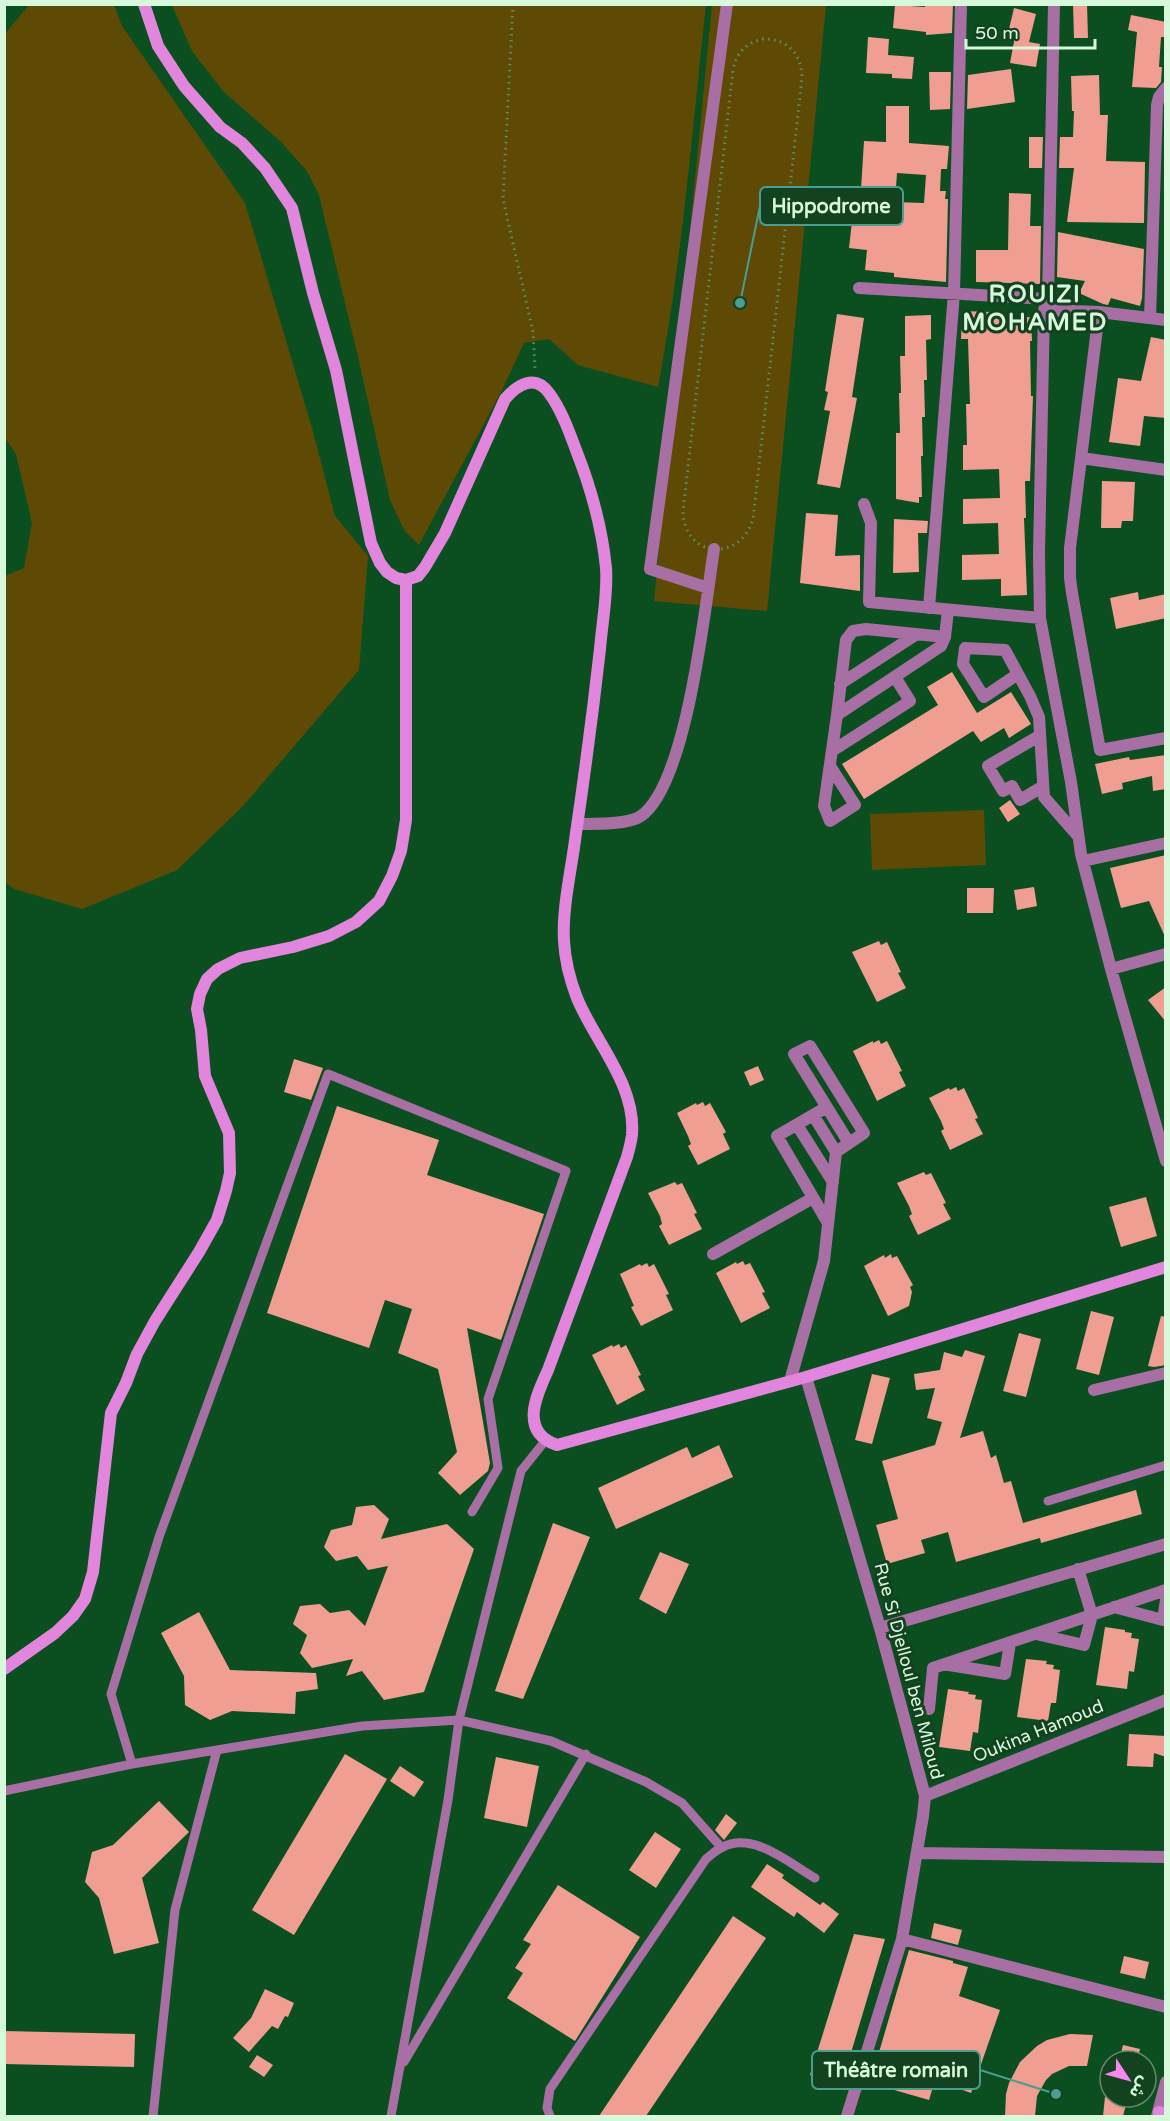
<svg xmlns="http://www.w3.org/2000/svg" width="1170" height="2121" viewBox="0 0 1170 2121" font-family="'Varela Round','Noto Sans Arabic',sans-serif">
<rect width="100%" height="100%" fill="#0b4f21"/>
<path fill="#5f4a05" d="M29,5H114L122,26L245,203L312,428L335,516L368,556L359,670L243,806L177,870L82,909L14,889L5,882V576L24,568L32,523L16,454L5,438L4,35Z
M172,5H706C692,132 682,261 658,387L578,365L549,339L524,343L502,390L419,545L404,530L390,500L359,361L319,195L307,171L280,141L223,91L192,51Z
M712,5H826L767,611L654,601Z
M984,810L986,865L872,870L870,814Z"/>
<path fill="#f09e91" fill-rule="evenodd" d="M925,4H953L952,33L926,35V32L893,28L895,5L925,7Z
M1073,4H1087L1088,38H1074Z
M1014,8L1036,14L1029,42L1040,44L1036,67L1010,63L1016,31L1009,29Z
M1131,15L1166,22L1164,37H1161L1159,67H1162L1161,82L1156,88L1132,87L1137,32L1128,30Z
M868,37L889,39L888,55L914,57L912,79L892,78V74L866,73Z
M1011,69L1015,102L967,109L968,75Z
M929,72H951L950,109L930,110Z
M1099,75L1100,115H1108L1106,161L1145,162L1144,223L1067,222L1074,168H1059L1060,137H1073L1074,111H1072L1071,76Z
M886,106H909V143L949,146L947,169H941L940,191H946L945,199H948L946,282L894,277V273L865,270L867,250L849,248L854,204L860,205L864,141L886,142ZM897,173L926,175L924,203L895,202Z
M1029,137H1043L1042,168H1029Z
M1009,193L1031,194L1030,226H1041L1040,284L976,282V250H1008Z
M1058,232L1144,249L1142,298L1140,306L1111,298L1108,305L1103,304L1079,293L1085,281L1057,277Z
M962,311L992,312V318L1031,317L1032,341H1030L1031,396H1033L1030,481H1025L1026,518H1024L1027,595L1001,596V579L962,580V555L999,554L998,523L963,524V499L1000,498L999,469L963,470V445H967L966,404H970L968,339H961Z
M837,314L864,318L852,397L857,398L840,488L817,484L830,411L824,410L828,392L825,391Z
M931,315V339L926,340L927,380H924L925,417H922L923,456H921L922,497H919V503L896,499V433H900L899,393H901L900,356H905V316Z
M1151,337L1166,340V418L1144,416L1140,446L1109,442L1118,378L1141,381Z
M1102,481L1135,482L1133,521H1122L1121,528H1101Z
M806,513L838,515L835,556L860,555V591L800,583Z
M894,519L928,521L927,533H918L919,572L893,573Z
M1138,592L1139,600L1166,594V618L1116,629L1110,598Z
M952,672L977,713L1011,692L1031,724L1009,738L1004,728L981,742L973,731L864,799L842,764L938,705L927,687Z
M1166,755V789L1153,791L1152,776L1122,783L1123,789L1102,794L1095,764L1129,757L1130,760Z
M1010,800L1020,814L1008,822L999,808Z
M1166,855V939L1149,901L1121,908L1110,868Z
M1034,887L1037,906L1017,910L1014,890Z
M967,888H994L993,913H967Z
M879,941L881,945L887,942L901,972L898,973L906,988L877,1002L852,952Z
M1166,987V1022L1148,1000Z
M879,1040L881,1044L887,1041L902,1071L899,1072L906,1086L877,1101L853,1051L873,1041V1043Z
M294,1059L323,1068L311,1100L284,1092Z
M758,1066L764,1080L750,1086L744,1072Z
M956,1087L958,1091L964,1088L978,1118L975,1119L983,1134L950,1150L941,1131L944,1129L941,1121L929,1098L949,1088L950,1090Z
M703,1102L705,1106L710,1103L726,1132L723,1134L730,1149L698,1165L688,1146L691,1144L688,1136L677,1113L696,1103L697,1105Z
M337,1106L439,1140L427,1175L544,1214L501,1340L467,1328L490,1463L488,1471L460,1495L438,1473L457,1452L438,1369L398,1353L412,1309L385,1300L369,1348L267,1313Z
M924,1172L926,1175L931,1173L946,1203L943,1204L951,1219L918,1235L909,1216L912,1214L909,1206L897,1183Z
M675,1182L677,1185L682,1183L697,1213L694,1214L702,1229L669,1245L659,1226L662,1224L660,1216L648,1193Z
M1146,1197L1157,1236L1121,1247L1109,1207Z
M891,1254L892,1258L897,1256L913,1285L910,1287L912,1292L909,1306L888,1316L864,1266L884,1255L885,1258Z
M743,1261L745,1265L750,1263L765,1292L762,1293L770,1308L741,1323L716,1273L736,1262L737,1264Z
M647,1263L649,1267L654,1264L669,1294L666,1295L673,1310L641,1326L631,1307L634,1306L620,1274L640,1264L641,1266Z
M1091,1311L1114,1317L1099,1375L1076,1369Z
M1161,1316L1166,1317V1365L1154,1367L1148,1366Z
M1019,1333L1041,1339L1026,1397L1003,1391Z
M619,1344L621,1348L626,1345L641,1375L638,1376L645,1390L617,1405L592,1355L612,1345L613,1347Z
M965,1350L985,1356L960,1438L983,1431L991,1458L996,1455L1004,1483L1011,1481L1023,1523L1136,1490L1142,1514L1041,1543L1040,1538L956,1562L948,1532L921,1540L925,1553L887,1564L876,1525L898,1519L882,1461L935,1445L942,1422L927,1418L935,1388L916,1390L914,1374L940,1370L944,1352L962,1357Z
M872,1374L890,1378L872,1444L855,1440Z
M719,1445L733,1477L616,1529L598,1488L687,1447L692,1458Z
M374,1505L389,1519L381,1539L447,1524L474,1549L424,1692L384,1700L362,1671L346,1676L353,1659L312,1668L300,1653L307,1635L293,1624L300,1606L320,1604L330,1613L349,1610L365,1626L388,1566L368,1570L357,1556L336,1561L324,1547L331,1530L352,1525L356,1507Z
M553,1523L590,1537L523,1699L495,1691Z
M660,1552L689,1564L666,1614L639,1599Z
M199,1612L230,1670L316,1673L318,1689L296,1692L295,1714L232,1711L210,1720L185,1705L184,1676L161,1633Z
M1105,1627L1125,1630V1632L1132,1633L1131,1638L1139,1639L1134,1672L1129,1671L1127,1689L1096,1685Z
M1026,1659L1047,1661L1046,1664L1054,1665L1053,1669L1060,1670L1056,1703H1051L1048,1721L1017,1717Z
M948,1689L969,1692L968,1694L976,1695L975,1699L982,1700L978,1733L973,1732L970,1751L939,1747Z
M1129,1734L1166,1736V1757L1154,1753L1153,1767L1127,1766Z
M345,1754L387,1779L294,1935L252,1910Z
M496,1757L539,1766L527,1827L484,1818Z
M400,1766L424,1782L414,1797L390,1781Z
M159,1801L189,1832L142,1878L159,1943L114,1954L99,1898L85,1882L92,1852L113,1845Z
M726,1814L737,1823L724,1840L715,1830Z
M655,1832L681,1849L656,1888L629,1870Z
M767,1864L784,1875L782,1878L820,1905L823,1902L839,1914L824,1933L797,1912L794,1917L751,1887Z
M558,1885L640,1937L575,2041L507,1998L523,1973L515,1968L531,1944L523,1940Z
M733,1916L766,1938L646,2116H599Z
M934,1923L962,1930L958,1945L931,1938Z
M854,1934L885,1939L842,2083L810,2075Z
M909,1950L953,1961V1963L968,1967L959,1996L1000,2010L971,2093L935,2080L929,2100L870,2083Z
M1124,1956L1149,1962L1145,1979L1120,1973Z
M265,1989L294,2003L288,2017L285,2016L278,2029L272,2026L249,2052L233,2038L251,2018Z
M4,2031L135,2034L134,2067L4,2064Z
M1070,2034L1093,2035L1087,2066H1069L1052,2074L1046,2080L1037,2096L1035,2116H1005L1006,2094L1009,2083L1020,2062L1037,2046L1047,2040Z
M1123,2045L1140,2049L1137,2061H1119Z
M257,2055L273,2065L264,2077L249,2067Z
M1105,2097H1128L1123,2116H1103Z"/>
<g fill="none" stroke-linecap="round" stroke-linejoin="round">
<path stroke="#598f68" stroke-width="3" stroke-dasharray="1.5 4.5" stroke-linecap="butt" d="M513,4L503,199L533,332L535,368
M762,39C787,38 802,54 802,78L753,519C740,563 684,558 683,511L733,70C736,53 745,44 762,39Z"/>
<path stroke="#a86fa4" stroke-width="9" d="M1048,1501L1166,1465
M132,1764L111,1694L159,1537L328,1074L566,1171L488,1399L498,1468L472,1512
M4,1791L132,1764L362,1726L459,1720L551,1741L646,1782L682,1803L721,1847
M404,2062L586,1754
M153,2116L175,1910L217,1750
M391,2116L448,1800L459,1720L521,1471L545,1441
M550,2116L547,2108L550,2089L706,1859C711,1855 716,1850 721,1848C752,1830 789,1863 815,1878"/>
<path stroke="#a86fa4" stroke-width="12" d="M1054,4L1048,299L1044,310L1039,553L1040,618L1071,782L1081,854L1111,969L1166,1161
M859,288L1048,299
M1044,310L1099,312L1166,320
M1099,312L1070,548V578L1072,593L1100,750L1166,738
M1150,318L1157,105L1159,97L1166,88
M1081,458L1166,470
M864,504L871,523L869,602L1040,618
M708,588L650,569L727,4
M929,608L954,293L961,4
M1018,674L984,697L963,664L965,648L1005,650L1030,696L1039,717L1044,797L1078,836
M840,684L917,634
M837,715L846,640L853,631L866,629L945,637
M1039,736L988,766L1003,791L1012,786L1020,800L1042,787
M832,751L910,701L895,677
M830,766L855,805L830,821L824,806L837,715L941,646L945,637L948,610
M578,824C593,824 628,825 641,816C687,784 705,607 714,549
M1083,861L1166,843
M1111,969L1166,954
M827,1107L777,1136L828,1223
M813,1115L836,1152
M797,1125L833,1182
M713,1254L813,1198
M806,1377L880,1628L925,1796L923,1816L902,1939L847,2116
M790,1381L824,1261L836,1152L864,1133L810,1046L794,1054L849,1143
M1094,1390L1166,1373
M1114,1607L1163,1620L1166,1600
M880,1628L1166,1544
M1036,1634L1084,1645L1092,1615L1078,1569
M949,1665L1005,1674L1010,1643
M929,1709L933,1668L1166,1590
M925,1796L1166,1700
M917,1853L1166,1857
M902,1939L1166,2007
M1157,2116L1166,2082"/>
<path stroke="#e186dc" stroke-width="12" d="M144,4L158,46L184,86L220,127L242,143L265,168L292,208L313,293L336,370L371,543L380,563L387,572L396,578L406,580L418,576L425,567L445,533L505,399C518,384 535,374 549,393C561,409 569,431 576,450C591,488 602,527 606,568C608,594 602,623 600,649C593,711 585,772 576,833C572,867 562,907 564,941C565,960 570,980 577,998C595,1042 636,1084 632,1135C631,1142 629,1150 627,1157L548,1370C536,1396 519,1432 557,1445L806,1377L1166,1267
M4,1669L55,1633L73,1616L85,1599L93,1572L111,1413L126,1383L137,1354L155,1321L199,1252L217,1220L226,1191L230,1173L229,1133L205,1076L201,1030L197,1009L200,994L207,979L218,969L240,958L293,947L329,936L356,922L379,901L392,876L401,851L406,820V580
M1159,2112L1166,2114"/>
</g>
<g text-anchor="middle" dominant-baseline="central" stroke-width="6" stroke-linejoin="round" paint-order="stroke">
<g font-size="18" fill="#d8f8dc" stroke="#12421f">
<text transform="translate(909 1671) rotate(75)">Rue Si Djelloul ben Miloud</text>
<text transform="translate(1038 1731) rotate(-22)">Oukina Hamoud</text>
</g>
<g font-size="24" font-weight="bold" letter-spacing="1.5" fill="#d8f8dc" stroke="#12421f">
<text x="1035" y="294">ROUIZI<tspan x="1035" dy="28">MOHAMED</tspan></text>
</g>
</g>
<path fill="none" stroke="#4b9d8f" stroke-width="2" d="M740 303L760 206M1056 2094L980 2070"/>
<g fill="#4b9d8f" stroke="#12421f" stroke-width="2">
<circle cx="740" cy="303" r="6"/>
<circle cx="1056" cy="2094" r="6"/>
</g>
<g fill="#12421f" stroke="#4b9d8f" stroke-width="2">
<rect x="760" y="187" width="143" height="38" rx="6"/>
<rect x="812" y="2051" width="168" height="38" rx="6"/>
</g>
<g font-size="20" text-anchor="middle" font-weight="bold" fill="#d8f8dc">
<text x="831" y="213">Hippodrome</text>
<text x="896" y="2077">Théâtre romain</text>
</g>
<rect width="1170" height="2121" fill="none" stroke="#d8f8dc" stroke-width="12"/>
<g transform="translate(1128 2079) rotate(126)"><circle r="28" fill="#12421f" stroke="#618b6b" stroke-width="1.5"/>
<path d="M0-4.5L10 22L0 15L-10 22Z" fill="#f589ef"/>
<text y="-9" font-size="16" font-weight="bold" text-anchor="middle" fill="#d8f8dc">ش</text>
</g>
<path d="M966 39v9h129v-9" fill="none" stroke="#d8f8dc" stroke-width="3"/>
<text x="975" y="39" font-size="18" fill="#d8f8dc" stroke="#12421f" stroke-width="4.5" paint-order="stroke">50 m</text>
</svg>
